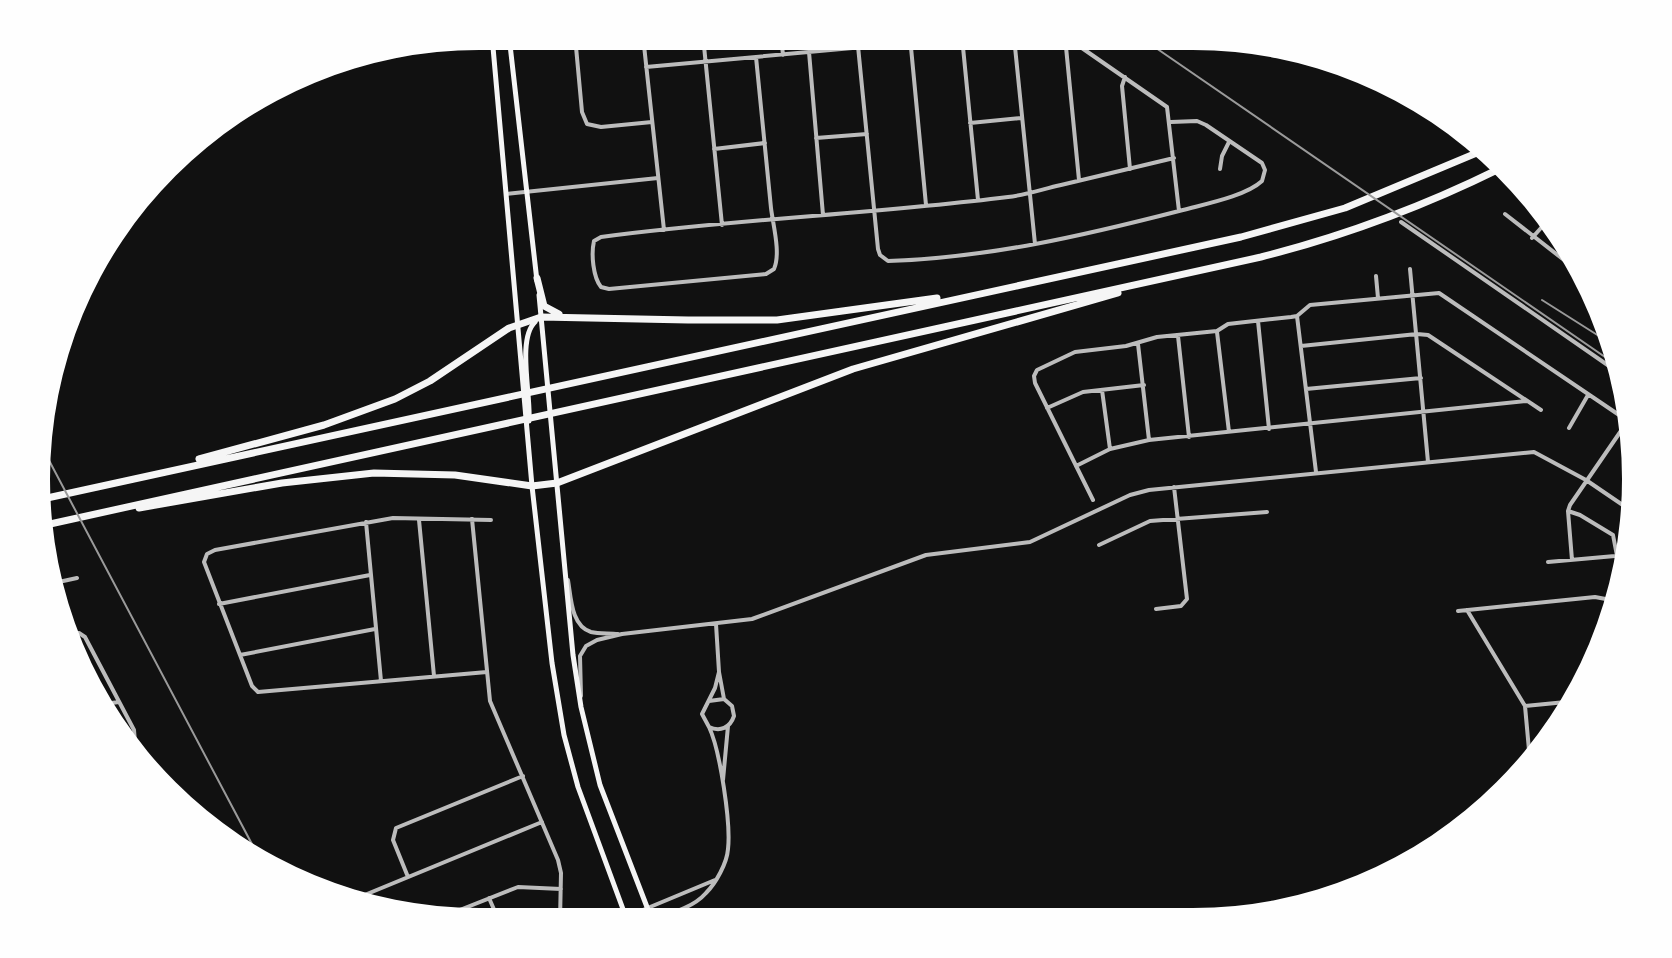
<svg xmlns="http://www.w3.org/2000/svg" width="1672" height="958" viewBox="0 0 1672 958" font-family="'Sofia Sans Condensed',sans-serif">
<rect width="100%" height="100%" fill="#111"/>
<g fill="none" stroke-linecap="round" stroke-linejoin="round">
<path stroke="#bcbcbc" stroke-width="4" d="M575,36L582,112L587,124L601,127L652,122
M643,36L664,230
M703,36L722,225
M781,36L783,55
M857,36L878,249L880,255L888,261C988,258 1086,235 1183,210C1205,204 1246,196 1262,181L1265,170L1262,163L1206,125L1197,121L1171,122
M910,37L926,205
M962,37L978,200
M1014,37L1035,244
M1066,37L1167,107L1179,211
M1070,40L1066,47L1079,180
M809,52L823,215
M756,57C761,107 766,157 771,208C773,225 781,253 774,269L766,274L609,289L601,287C593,277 591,254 594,241L601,237C736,219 873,214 1008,197C1026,195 1043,189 1061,185C1099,176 1136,167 1174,158
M646,67L973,37
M1125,77L1122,86L1130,169
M970,123L1021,118
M816,138L867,134
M714,149L765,143
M1220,169L1222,156L1229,142
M506,194L658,178
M1505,214L1573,267
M1401,222L1622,375
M1532,238L1549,219
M1410,269L1428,462
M1376,276L1378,298
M1297,316L1316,472
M1258,321L1269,429
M1217,332L1229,432
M1178,336L1189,437
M1138,344L1149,440
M1301,346L1417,334L1428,335L1541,410
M1306,389L1421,378
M1102,390L1110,449
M1047,408L1083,392L1144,385
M1569,428L1588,395
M1076,466L1110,449L1149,440L1527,401
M1093,500L1035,383L1034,376L1037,370L1075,352L1126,346L1157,337L1217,331L1228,324L1291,317L1297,316L1310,305L1439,293L1625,419
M1568,511L1580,515L1613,535L1617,556
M472,519L490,701L558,860L561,873L560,921
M419,520L434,676
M366,522L381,681
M1099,545L1150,521L1267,512
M1572,560L1568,511L1570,505L1625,425
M1548,562L1626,555
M568,580C571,597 571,626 591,632C599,634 609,633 618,634
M54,583L77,578
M219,604L370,575
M1156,609L1181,606L1187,599L1174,487
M1467,610L1525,706L1530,761
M1458,611L1595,597L1611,600
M716,624L719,672L724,699
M66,634L79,633L85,637L134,730L136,755
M240,655L375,629
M487,672L258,692L252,686L204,562L207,554L215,550L393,518L491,520
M581,696L580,656L586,646L597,640L622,634L752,619L926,555L1030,542L1130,495L1149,490L1534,452L1586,480L1630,510
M709,701L724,699L732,706L734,716C730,728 720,732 709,727L702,714L715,688L719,672
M104,704L119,702
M1525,706L1576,701
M723,780L728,726
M408,877L393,840L396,828L523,776
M489,898L499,921
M350,901L542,822
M437,919L518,887L561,889
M623,920L626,917L715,880
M651,920C669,914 693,908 706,893C716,883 727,863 728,849C731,823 720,750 709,727"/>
<path stroke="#f5f5f5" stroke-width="5" d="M492,36L532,486L552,663L564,735L578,787L627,920
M509,36L537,281
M539,295L573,655L581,707L600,785L652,920
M529,421C531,395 517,339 535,322"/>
<path stroke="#f5f5f5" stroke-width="7" d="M537,278L544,306L559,314
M683,320H777L937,298
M199,459L324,425L395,399L430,381L509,328L541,317L688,320
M38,500L1241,237L1345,208L1479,152
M139,508L282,483L374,473L455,475L532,486L557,483L853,369L1118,293
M41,526L1261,257C1344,236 1422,207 1499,169"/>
<path stroke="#9a9a9a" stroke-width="2" d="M1140,37L1621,368
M1542,300L1610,343
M43,449L263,865"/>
</g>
<path d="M0 0H1672V958H0ZM479 50H1193A429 429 0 0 1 1622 479V479A429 429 0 0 1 1193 908H479A429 429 0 0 1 50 479V479A429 429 0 0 1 479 50Z" fill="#fefefe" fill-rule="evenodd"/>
</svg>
